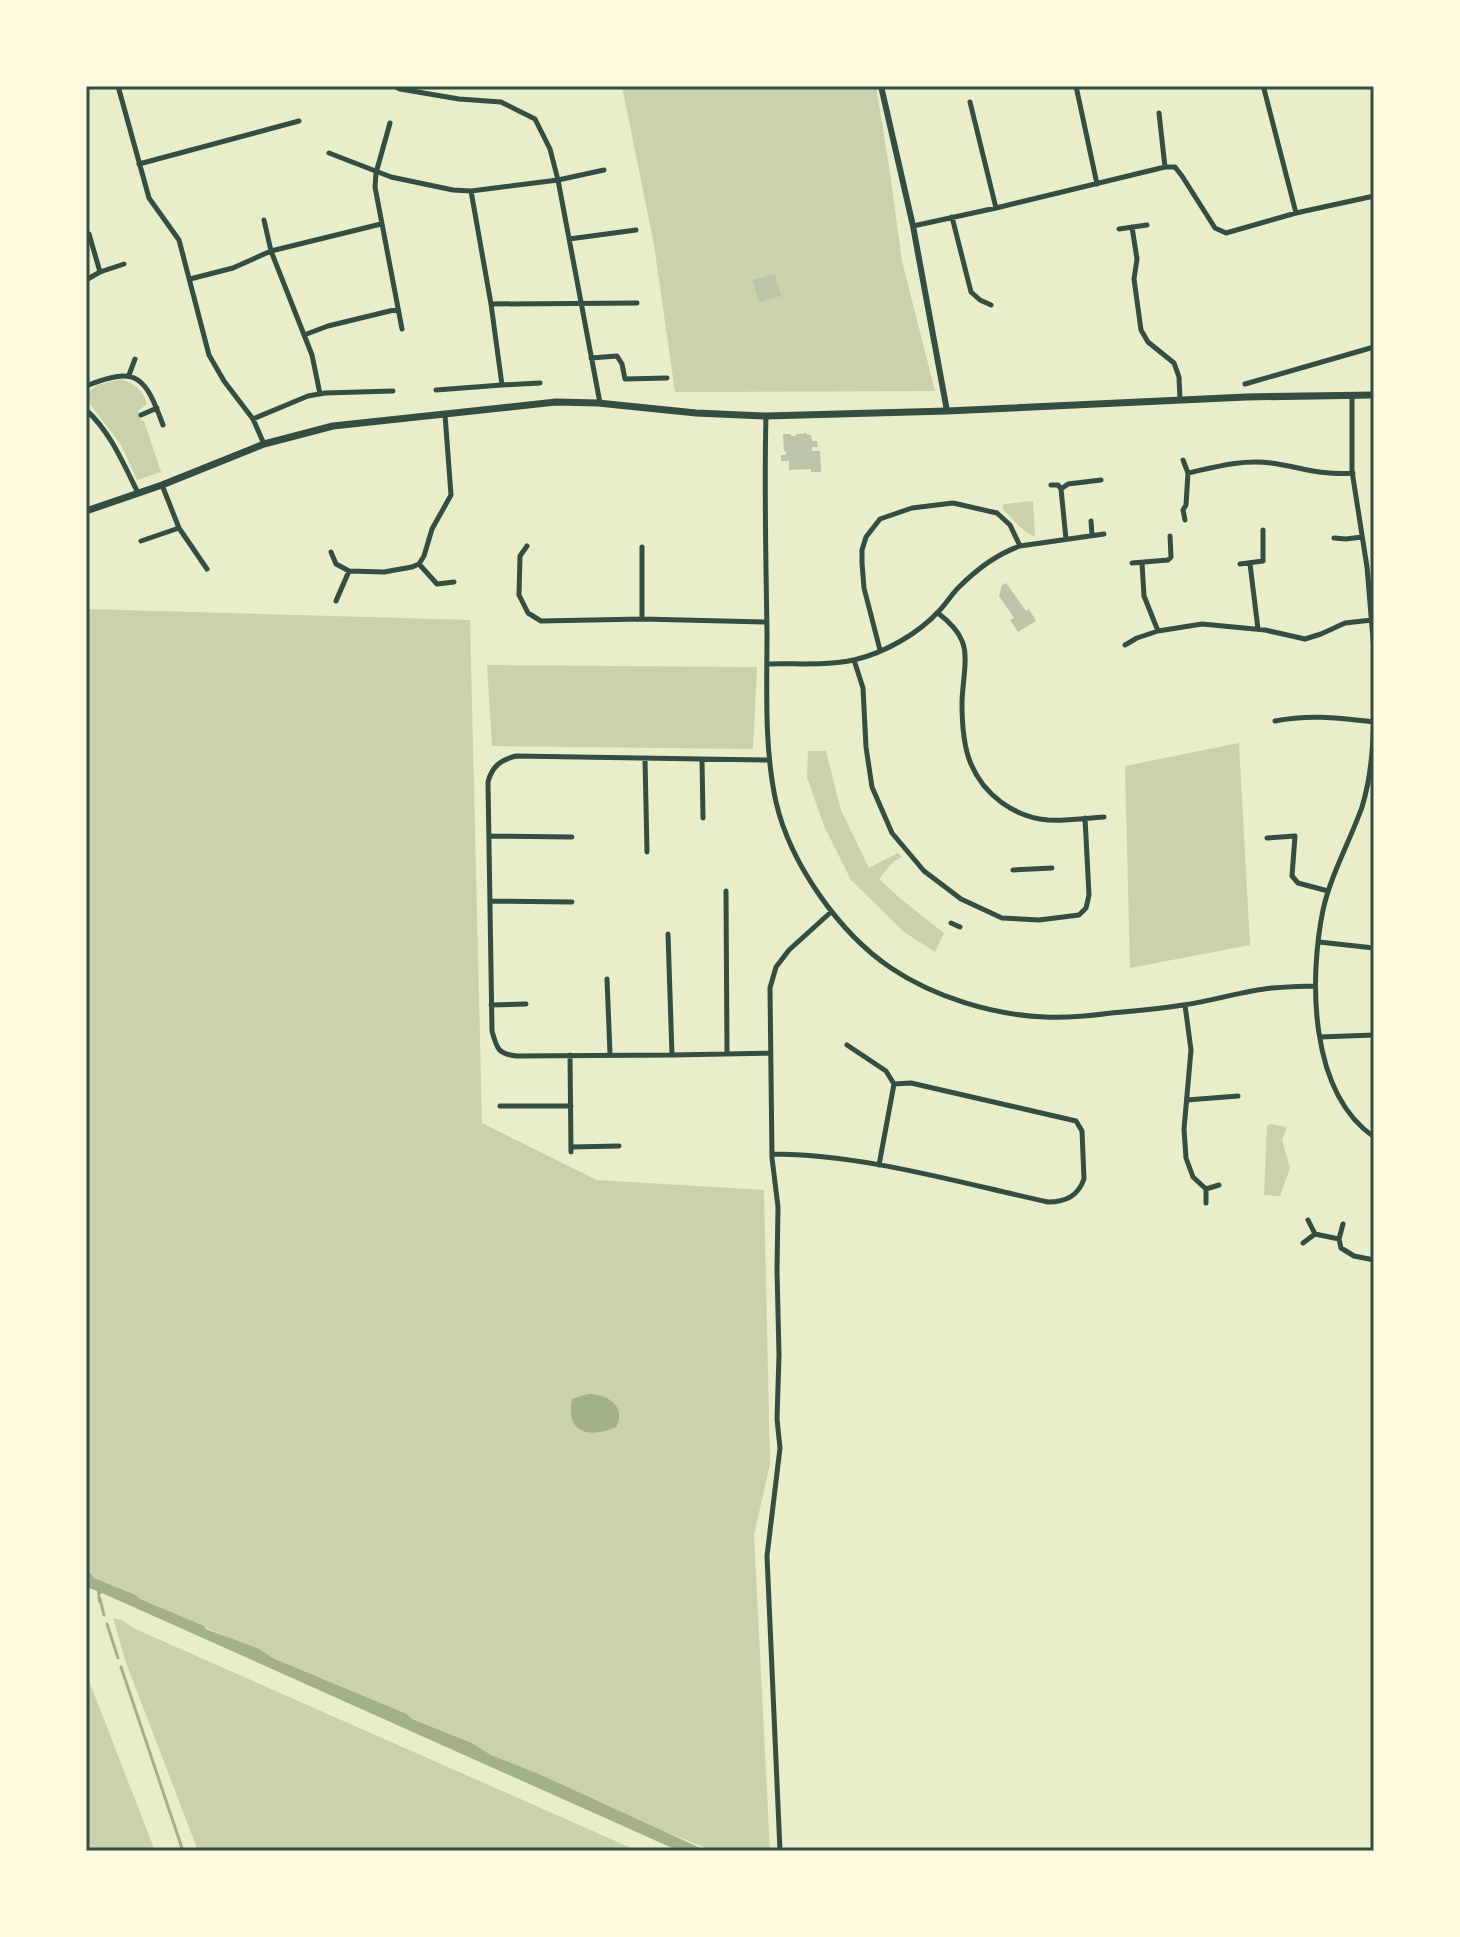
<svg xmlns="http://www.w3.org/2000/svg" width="1460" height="1937" viewBox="0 0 1460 1937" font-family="'Varela Round',sans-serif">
<rect width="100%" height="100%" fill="#e9edc9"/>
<path fill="#cad2ad" d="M622,86H876L890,173L902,261L935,391L675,392L654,245Z
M121,379C135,384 143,390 147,404L138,411L141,421H144L161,472L137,480L121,445L90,404L87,394L97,385Z
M1033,501L1035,535L1033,536C1017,528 1015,519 1002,509L1004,504Z
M86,609L470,620L482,1123L597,1180L764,1190L770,1464L754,1535L770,1851H713L666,1832L491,1755L472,1743L412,1719L407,1714L275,1659L271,1656L140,1599L136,1595L94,1578L92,1573L86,1575Z
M487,665L757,667L753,749L492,746Z
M1239,743L1250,945L1130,968L1125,766Z
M808,751H826L841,810L869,868L898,853L902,857L893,862L879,879L902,900L944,933L935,952L904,932L851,880L824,826L807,777Z
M1270,1124L1287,1127L1282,1140L1290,1168L1280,1196L1264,1195L1267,1126Z
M113,1618L122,1620L133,1628L638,1851H198L125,1660Z
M86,1673L155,1851H86Z"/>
<path fill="#a3b18a" d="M588,1394C607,1394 627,1406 616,1427C589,1439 565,1433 572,1399Z
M91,1573L94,1578L136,1595L140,1599L204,1626L206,1629L257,1648L275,1659L407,1714L412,1719L472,1743L491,1755L541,1775L707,1851H679L102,1593L100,1595L102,1602L100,1603L98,1602L97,1591L86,1587V1575Z"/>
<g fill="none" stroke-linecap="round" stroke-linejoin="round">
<path stroke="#a3b18a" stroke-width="3" d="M100,1599L104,1615
M107,1624L118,1658
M121,1667L183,1851"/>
</g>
<path fill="#bcc5a7" d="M775,274L781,296L759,302L753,280Z
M807,433V435H811L812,441H817L818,447H812V451H820L821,472H811V469L789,470V461H781V455H786V451H784L783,434H791V436H796V434Z
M1006,583L1026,611L1029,609L1036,621L1018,632L1010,620L1014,618L999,596L1002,585Z"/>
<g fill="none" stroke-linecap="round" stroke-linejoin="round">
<path stroke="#344e41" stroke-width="5" d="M118,86L149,198L179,240L209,355L224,381L253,419L264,444
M394,86L400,89L459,99L501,102L535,119L550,149L558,180L600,403
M1076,86L1097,184
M1264,89L1296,213
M970,102L996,208
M1159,113L1165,167
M390,123L376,173L375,187L402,329
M329,153L391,177L453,190L471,191L558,180L604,170
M139,164L299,121
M952,217L971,292L980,300L991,305
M264,220L271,251L312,355L320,394
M913,226L996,208L1165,167H1175L1182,176L1215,228L1226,233L1296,213L1374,196
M1132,227L1137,259L1134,279L1141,330L1148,342L1174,363L1179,377L1180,400
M1119,229L1147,225
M569,239L636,230
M100,272L124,264
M190,279L233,268L271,251L381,224
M86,280L100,272L89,234
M491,304L637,303
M304,335L328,326L398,309
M591,358L617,356L622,364L625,379L667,378
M129,375L135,359
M1245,384L1374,347
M502,385L540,383
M86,386C138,365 145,377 163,425
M436,390L502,385L491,304L471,191
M1352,396V471L1367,567L1374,651
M86,410C110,431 124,465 138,493
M141,415L157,408
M766,416C764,488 766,561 767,633C767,689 764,747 776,802C790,863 839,933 891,968C934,997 993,1015 1045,1017C1067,1018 1089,1016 1111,1013C1135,1011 1159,1009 1183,1005C1213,1001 1242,991 1272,988C1286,987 1301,986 1315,986
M253,419L308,396L325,393L393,391
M1183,460L1188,473L1186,505L1183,510L1185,520
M1188,473C1215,467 1243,459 1271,463C1301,467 1321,476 1353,473
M162,485L179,528L207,569
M1051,485H1058L1061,489
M1091,521L1092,535
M1334,538L1346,539L1362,537
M1066,539L1061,489L1068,484L1101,480
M141,541L179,528
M527,546L520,556L519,595L528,613L541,621L642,619
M642,547V619L767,622
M331,552L336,564L349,571L384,572L412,567L419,564L424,556L432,529L451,495L445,415
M1132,563L1168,560L1171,557L1170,536
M1142,563L1144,596L1158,631L1202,624L1265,630L1305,639L1321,634L1345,623L1372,620
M419,564L437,584L454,582
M1240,564L1263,561V530
M1250,564L1258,629
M336,601L349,571
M938,613C947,620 958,630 962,641C969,656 962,685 962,703C962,722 963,746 971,764C984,795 1014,817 1048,820C1066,821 1086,818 1104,817
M1125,645L1137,638L1158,631
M880,650L864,588L862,563V550L866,537L880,519L912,508L953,503L997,513L1010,525L1020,546
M854,660L863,688L866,747L872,787L892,833L924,871L961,899L1002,918L1039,920L1079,915L1086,908L1089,895L1085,818
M767,664C795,663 826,666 854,660C884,653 918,634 939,611C946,604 951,595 959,587C976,570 997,554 1020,546L1104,534
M1374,716C1373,747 1371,778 1362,807C1350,841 1331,874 1323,910C1309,979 1309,1092 1374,1137
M1275,721C1310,714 1339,718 1374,722
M645,758L647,852
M702,760L703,818
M769,760L516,756C501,760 492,766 488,782L492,1031C497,1049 498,1054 517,1056L672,1055L771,1053
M489,836L572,837
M1267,838L1295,836L1292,876L1298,883L1328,891
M1013,870L1052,868
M726,891L727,1054
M490,901L572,902
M951,923L960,927
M668,934L672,1055
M1319,942L1374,948
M607,979L610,1054
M491,1005L526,1004
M1185,1005L1191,1050L1184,1129L1186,1158L1193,1177L1206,1189
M1320,1037L1374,1035
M847,1045L886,1071L894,1084L879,1165
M570,1055L571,1152
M1187,1100L1238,1096
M500,1106H571
M571,1147L619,1146
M772,1154C863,1154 960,1183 1048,1202C1066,1202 1078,1196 1084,1179L1082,1131L1076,1121L911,1083L894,1084
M1206,1203V1189L1219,1185
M1343,1224L1339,1239L1341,1248L1354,1256L1374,1260
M1315,1234L1339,1239
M1303,1243L1315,1234L1308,1220
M780,1851L767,1556L780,1448L777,1419L779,1355L777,1270L778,1207L772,1158L770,988L776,967L789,950L831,912"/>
<path stroke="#344e41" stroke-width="6" d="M881,86L913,226L947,411"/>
<path stroke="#344e41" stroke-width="7" d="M86,511L162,485L264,444L333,426L556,402L598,403L696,413L766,416L947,411L1246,397L1374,395"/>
</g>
<rect width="1460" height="1937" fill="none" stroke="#fefae0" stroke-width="176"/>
<rect x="88" y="88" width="1284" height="1761" fill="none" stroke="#344e41" stroke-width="3"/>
</svg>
